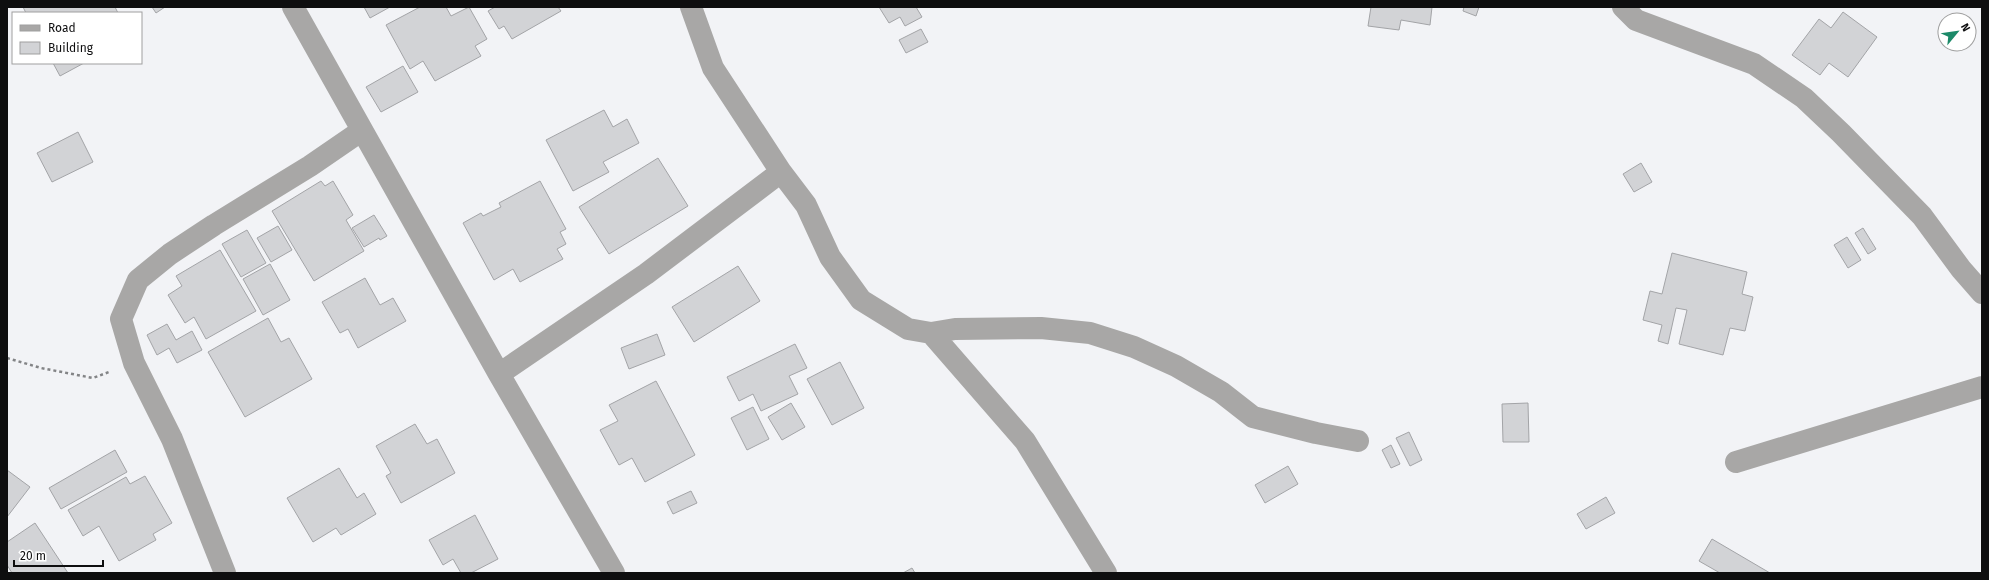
<svg xmlns="http://www.w3.org/2000/svg" width="1989" height="580" viewBox="0 0 1989 580" font-family="'Fira Sans',sans-serif">
<rect width="100%" height="100%" fill="#f2f3f6"/>
<path fill="#d2d3d6" stroke="#a3a4a7" d="M23,7H115L118,13H26Z
M152,7H165L156,13Z
M364,7H390L370,18Z
M420,7H446L451,16L469,7L487,39L475,46L481,56L435,81L423,61L410,69L386,25Z
M495,7H558L561,11L512,39L504,26L499,29L488,11Z
M879,7H916L922,17L905,26L900,17L889,23Z
M1371,7H1432L1430,25L1401,20L1399,30L1368,26Z
M1464,7H1479L1476,16L1463,11Z
M1843,12L1877,37L1848,77L1829,63L1820,75L1792,55L1819,19L1831,28Z
M921,29L928,42L906,53L899,40Z
M53,63H84L60,76Z
M403,66L418,92L381,112L366,87Z
M604,110L613,127L627,119L639,143L603,162L609,172L573,191L546,140Z
M78,132L93,162L52,182L37,153Z
M658,158L688,206L609,254L579,207Z
M1641,163L1652,182L1634,192L1623,174Z
M321,181L325,186L333,181L353,215L346,220L364,251L314,281L272,211Z
M540,181L566,229L560,232L566,244L557,249L563,259L520,282L513,269L494,280L463,223L481,213L483,216L501,207L499,203Z
M374,215L387,236L380,240L379,238L364,247L352,228Z
M278,226L292,250L271,262L257,238Z
M1863,228L1876,249L1868,254L1855,233Z
M247,230L266,263L241,277L222,244Z
M1847,237L1861,260L1848,268L1834,245Z
M220,250L256,311L206,339L194,317L185,323L168,295L182,286L176,276Z
M1672,253L1747,272L1742,294L1753,297L1745,331L1730,328L1723,355L1679,344L1687,310L1676,308L1668,344L1658,341L1662,325L1643,320L1650,291L1662,294Z
M270,264L290,300L263,315L243,279Z
M738,266L760,301L694,342L672,307Z
M365,278L380,305L393,298L406,321L358,348L348,329L340,333L322,302Z
M268,318L281,342L289,338L312,379L245,417L208,352Z
M167,324L176,340L192,331L202,350L177,363L169,348L157,355L147,335Z
M657,334L665,355L629,369L621,348Z
M795,344L807,368L789,376L798,394L761,411L753,394L739,401L727,377Z
M840,362L864,408L832,425L807,379Z
M656,381L695,455L645,482L632,458L619,465L600,430L618,421L609,405Z
M791,403L805,427L782,440L768,417Z
M1528,403L1529,442H1503L1502,404Z
M753,407L769,439L747,450L731,418Z
M415,424L427,444L437,439L455,473L401,503L386,476L391,473L376,446Z
M1409,432L1422,460L1410,466L1396,438Z
M1391,445L1400,464L1391,468L1382,450Z
M115,450L127,472L61,509L49,488Z
M1288,466L1298,484L1265,503L1255,485Z
M339,468L357,498L364,493L376,514L341,535L336,528L313,542L287,498Z
M7,470L30,487L7,517Z
M145,476L172,523L153,534L156,540L119,561L99,526L83,536L68,510L126,477L130,484Z
M691,491L697,503L673,514L667,502Z
M1606,497L1615,513L1586,529L1577,514Z
M475,515L498,559L471,573H461L453,559L443,565L429,540Z
M35,523L68,573H12L7,565V542Z
M1712,539L1770,573H1720L1699,561Z
M912,568L915,573H903Z"/>
<g fill="none" stroke-linecap="round" stroke-linejoin="round">
<path stroke="#838486" stroke-width="2.5" stroke-dasharray="3 3" stroke-linecap="butt" d="M7,358L41,368L93,378L109,372"/>
<path stroke="#a8a7a6" stroke-width="22" d="M293,7L499,374L614,573
M1623,7L1636,20L1754,64L1804,98L1841,133L1922,216L1961,269L1982,293
M781,172L806,205L830,257L861,300L908,329L931,333L955,329L1041,328L1090,333L1134,347L1176,366L1221,392L1253,417L1316,433L1358,441
M931,333L1025,441L1106,573
M499,374L646,274L781,172L713,68L691,7
M1736,462L1982,387
M225,573L172,439L134,363L121,319L138,280L170,254L214,225L310,166L361,131"/>
</g>
<rect width="1989" height="580" fill="none" stroke="#0e0e0f" stroke-width="16"/>
<rect x="12" y="12" width="130" height="52" fill="#ffffff" stroke="#9f9f9f"/>
<rect x="20" y="25" width="20" height="6" fill="#a8a7a6" stroke="#9f9f9f"/>
<text x="48" y="32" font-size="12" fill="#0e0e0f">Road</text>
<rect x="20" y="42" width="20" height="12" fill="#d2d3d6" stroke="#9f9f9f"/>
<text x="48" y="52" font-size="12" fill="#0e0e0f">Building</text>
<g transform="translate(1957 32) rotate(61)"><circle r="19" fill="#ffffff" stroke="#9f9f9f"/>
<path d="M0-3L7 15L0 10L-7 15Z" fill="#1c8a69"/>
<text y="-6" font-size="11" font-weight="bold" text-anchor="middle" fill="#0e0e0f">N</text>
</g>
<path d="M14 560v6h89v-6" fill="none" stroke="#0e0e0f" stroke-width="2"/>
<text x="20" y="560" font-size="12" fill="#0e0e0f" stroke="#ffffff" stroke-width="3" paint-order="stroke">20 m</text>
</svg>
